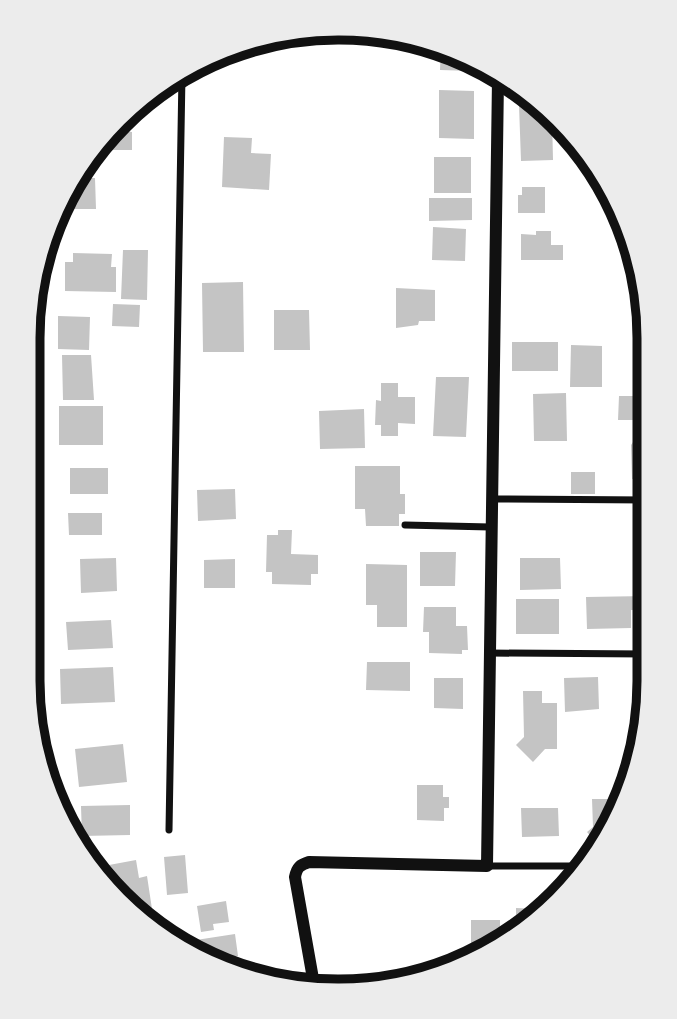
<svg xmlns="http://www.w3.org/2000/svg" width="677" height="1019" viewBox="0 0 677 1019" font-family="'Noto Sans',sans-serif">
<rect width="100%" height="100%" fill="#fff"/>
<path fill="#c4c4c4" d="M441,46L473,65V71L440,70Z
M439,90L474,91V139L439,138Z
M519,105H543L552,117L553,160L521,161Z
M126,118V131L132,132V150H95L105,133Z
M224,137L252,138L251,153L271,154L269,190L222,187Z
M434,157H471V193H434Z
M76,178H95L96,209H62V198Z
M522,187H545V213H518V195H522Z
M429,198H472V220L429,221Z
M433,227L466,229L465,261L432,260Z
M536,231H551V245H563V260H521V234L536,235Z
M123,250H148L147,300L121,299Z
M73,253L112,254L111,267H116V292L65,291V262H73Z
M243,282L244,352H203L202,283Z
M396,288L435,290V321H419L418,325L396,328Z
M113,304L140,305L139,327L112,326Z
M274,310H309L310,350H274Z
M58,316L90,317L89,350L58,349Z
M645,328H648V371H645Z
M512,342H558V371H512Z
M571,345L602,346V387H570Z
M62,355H91L94,400H63Z
M436,377H469L466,437L433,436Z
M381,383H398V397H415V424L398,423V436H381V425H375L376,400L381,401Z
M566,393L567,441H534L533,394Z
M619,396H637V420H618Z
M59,406H103V445H59Z
M364,409L365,448L320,449L319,411Z
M640,438L648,441V480L632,479L631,445L635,439Z
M355,466H400V494H405V514H399V526H366L365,509H355Z
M70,468H108V494H70Z
M571,472H595V494H571Z
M235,489L236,519L198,521L197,490Z
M68,513H102V535H69Z
M278,530H292L291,554L318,555V574H311V585L272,584V572H266L267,535H278Z
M420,552H456L455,586H420Z
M116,558L117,591L81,593L80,559Z
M520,558H560L561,589L520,590Z
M235,559V588H204V560Z
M366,564L407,565V627H377V605H366Z
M647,596V610H631V628L587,629L586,597Z
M516,599H559V634H516Z
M424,607H456V626H467L468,650H462V654L429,653V632H423Z
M111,620L113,648L68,650L66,622Z
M367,662H410V691L366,690Z
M113,667L115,702L61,704L60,669Z
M598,677L599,709L565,712L564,678Z
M434,678H463V709L434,708Z
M523,691H542V703H557V749H545L533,762L516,745L524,737Z
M123,744L127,782L79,787L75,749Z
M417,785H443V797H449V808H444V821L417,820Z
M592,799H623L617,817L604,837L594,840L587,832L593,827Z
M130,805V835L82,836L81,806Z
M521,808H558L559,836L522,837Z
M185,855L188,893L167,895L164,857Z
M136,860L139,878L147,876L152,909L136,912L126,902L123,883L113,885L109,865Z
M226,901L229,922L213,924L214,930L201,932L197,906Z
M516,908L539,909V912L516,932Z
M471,920H500V945L494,949L471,957Z
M235,934L238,956L208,961L183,946V942Z
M390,977L391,983L348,987V979Z"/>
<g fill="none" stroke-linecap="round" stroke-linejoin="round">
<path stroke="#111" stroke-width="7" d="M491,499L647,500
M405,525L490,527
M489,653L647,654
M169,830L182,75
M487,866H585"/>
<path stroke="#111" stroke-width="12" d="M28,647L47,785
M315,990L295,877C297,867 300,865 309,862L487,866L498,79"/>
</g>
<path d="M0 0H677V1019H0ZM338 40H339A298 298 0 0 1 637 338V681A298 298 0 0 1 339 979H338A298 298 0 0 1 40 681V338A298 298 0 0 1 338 40Z" fill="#ececec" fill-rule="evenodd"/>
<path fill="none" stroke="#111" stroke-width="9" d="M338 40H339A298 298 0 0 1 637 338V681A298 298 0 0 1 339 979H338A298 298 0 0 1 40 681V338A298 298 0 0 1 338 40Z"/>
</svg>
